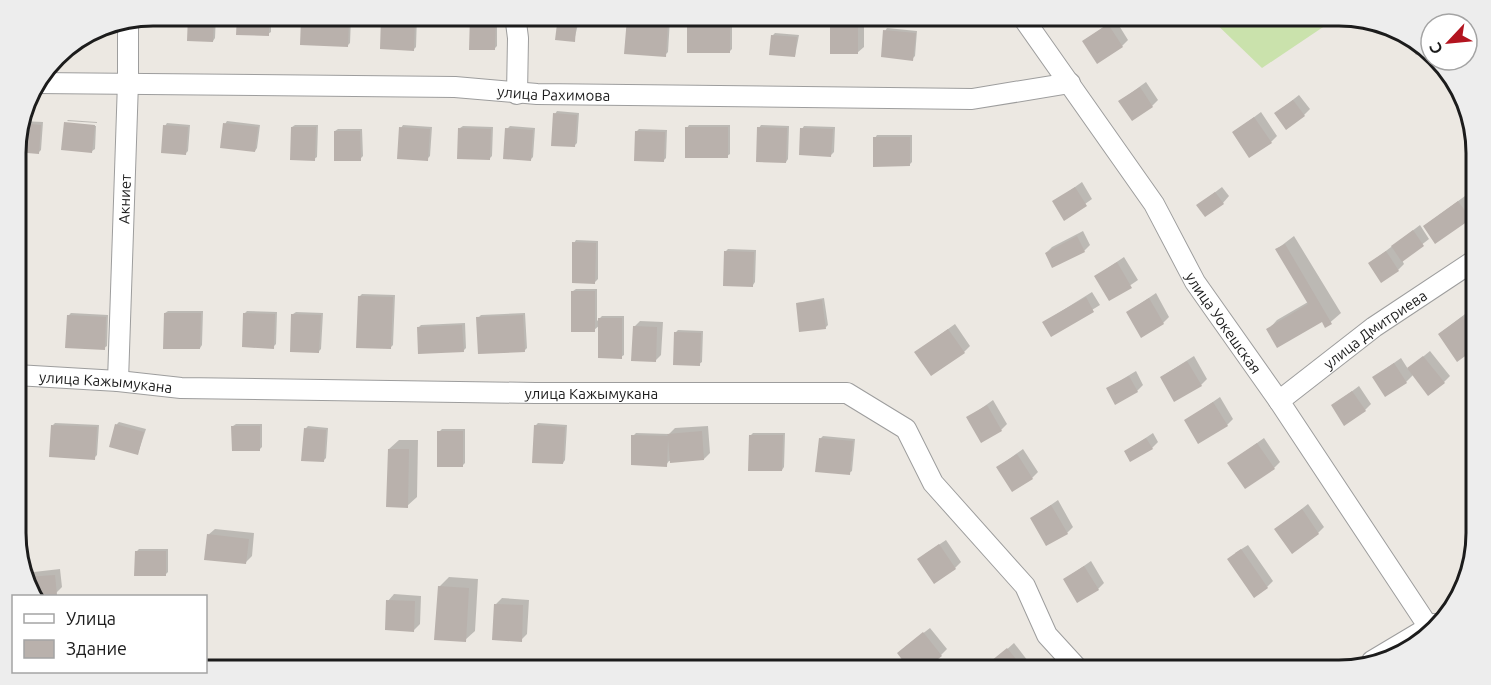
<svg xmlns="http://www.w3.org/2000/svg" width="1491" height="685" viewBox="0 0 1491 685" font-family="Ubuntu,sans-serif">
<rect width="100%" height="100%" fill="#ece8e2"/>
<path fill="#cae2ac" d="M1207,15H1341L1262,68Z"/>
<path fill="#0003" d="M189,15H216L215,38L213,41Z
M239,15H271V32L268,34Z
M385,15L417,16L416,47L414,49L382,18Z
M472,15H497V46L494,49Z
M631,16L670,19L668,52L665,55L628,19Z
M838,16H864V47L857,53L832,23Z
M306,17L351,18L350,43L347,46L303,19Z
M1115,19L1128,40L1122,46L1084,41Z
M561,22L578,24L574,41L559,25Z
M691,25H732V49L729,52L688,28Z
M887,28L917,31L915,56L912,59L885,31Z
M93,30L90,42L74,41Z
M775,33L799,35L795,56L772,36Z
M1146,82L1158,100L1152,106L1120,101Z
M1299,95L1310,109L1304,115L1276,113Z
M557,111L579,113L577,143L574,146L555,114Z
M1261,112L1277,136L1271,142L1234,132Z
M68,120L97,122V123L67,121Z
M21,121L43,122L41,150L39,152L15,151Z
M227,121L260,125L257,148L255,151L225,124Z
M167,123L190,125L188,151L185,154L165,126Z
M65,124L96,126L95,149L92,151Z
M295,125H318L317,157L314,159L292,127Z
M403,125L432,127L430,156L427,159L401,128Z
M689,125H730V154L727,156L687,128Z
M761,125L789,126L788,159L786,162L759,128Z
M463,126L493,127L492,156L489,159L460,128Z
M510,126L535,128L533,157L530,160L507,129Z
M804,126L835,127L834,152L831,155L802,129Z
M338,129H362L363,156L360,159L335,131Z
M639,129L667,130L666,158L664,160L636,132Z
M877,135H912V162L909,165L875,138Z
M1082,182L1092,199L1064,219L1054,202Z
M1222,187L1229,196L1223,203L1198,205Z
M1465,196L1475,210L1470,218L1424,226Z
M1420,225L1429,239L1402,260L1404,264L1398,270L1370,263Z
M1083,231L1090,245L1084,251L1046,253L1052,247Z
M1294,236L1341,313L1326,326L1322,320L1268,330L1277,320L1308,302L1277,249Z
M576,240L598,241V279L595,282L574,243Z
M728,249L756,250L755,282L753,285L726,251Z
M1124,257L1138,280L1110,299L1096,276Z
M576,289H597V321L602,316H624V355L621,357L600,325L594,330L573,291Z
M1092,292L1100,305L1051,335L1044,322Z
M1156,293L1169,317L1163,323L1128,312Z
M362,294L395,295L393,345L390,348L359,297Z
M824,298L828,325L825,328L797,303Z
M168,311H203L202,345L200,348L165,313Z
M247,311L277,312L276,344L273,347L244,314Z
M1469,311L1475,319V347L1457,360L1439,334Z
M296,312L323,313L321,349L319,351L293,314Z
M71,313L108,315L107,346L104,348L68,316Z
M525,313L527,348L524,351L478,318L481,315Z
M640,321L663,322L661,355L655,361L634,327Z
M465,323L466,348L463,351L418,328L421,325Z
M955,324L970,346L964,352H916Z
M678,330L703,331L702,362L699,364L675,333Z
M1430,351L1450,376L1444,382L1413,375L1406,382L1374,377L1401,358L1408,369Z
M1194,356L1207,379L1201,385L1161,377Z
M1136,371L1143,385L1137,391L1108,388Z
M1359,386L1371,404L1365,410L1332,406Z
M1220,397L1233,419L1227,425L1185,421Z
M993,400L1007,424L1001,430L968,418Z
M119,422L146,429L138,453L116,425Z
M55,423L99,425L97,455L94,458L53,425Z
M538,423L567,425L565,460L563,463L535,426Z
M236,424H262V447L260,449L233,426Z
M16,425H27L26,454L24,457H16Z
M308,426L328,428L326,458L323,461L305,429Z
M708,426L710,453L704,459L669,461L666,465L633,436L636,433L669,434L675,428Z
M442,429H465V463L462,466L439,432Z
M753,433H785L784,467L782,470L750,436Z
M1153,433L1158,442L1152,448L1126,451Z
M823,436L855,439L852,471L849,473L820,439Z
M1264,438L1280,462L1274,468L1229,463Z
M399,440H418L417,497L407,506L389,449Z
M1023,449L1038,472L1032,478L998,467Z
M1058,500L1073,527L1067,533L1032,518Z
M1308,504L1324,527L1318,533L1276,529Z
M215,529L254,533L252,556L246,562L208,535Z
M946,540L961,562L955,568L925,554Z
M1248,545L1273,581L1267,587L1235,553Z
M139,549H168V572L166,574L136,552Z
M1091,561L1104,583L1098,589L1065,579Z
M60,569L62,587L56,593L35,595L25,573Z
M449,577L478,579L475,631L465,640L439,587Z
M394,594L421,596L420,624L414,630L388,601Z
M502,598L529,600L527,634L521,640L496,604Z
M930,628L947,649L941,655L905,647Z
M1014,643L1031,665L1026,670H984Z"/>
<path fill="#b9b1ac" d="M188,15H214L213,42L187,41Z
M237,15H269V36L236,35Z
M470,15H496L495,50H469Z
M381,17L415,18L414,51L380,49Z
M627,18L668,21L666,57L624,54Z
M301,19L349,20L348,47L300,45Z
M830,22H858V54H830Z
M557,24L576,26L575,42L555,40Z
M1108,24L1123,47L1097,64L1082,41Z
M687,27H730V53H687Z
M883,30L916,33L913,61L881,57Z
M91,31V43H72Z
M771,35L797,37L795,57L769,55Z
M1404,35L1424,50L1416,55Z
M1140,87L1153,107L1132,121L1118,101Z
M1293,100L1305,116L1286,130L1274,113Z
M553,113L577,115L575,147L551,146Z
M1254,117L1272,143L1249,158L1232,132Z
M64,122L95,125L92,153L61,150Z
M21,123L41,125L39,154L15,152Z
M223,123L258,127L255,152L220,148Z
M163,125L188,127L186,155L161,153Z
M291,127H316L315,161L290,160Z
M399,127L430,129L428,161L397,159Z
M685,127H728V158H685Z
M757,127L787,128L786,163L756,162Z
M458,128L491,129L490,160L457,159Z
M505,128L533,130L531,161L503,159Z
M800,128L833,129L831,157L799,155Z
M334,131H360L361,161H334Z
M635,131L665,132L664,162L634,161Z
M873,137H910V166L873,167Z
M1475,169V188L1466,174Z
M1075,187L1087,206L1064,221L1052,201Z
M1215,192L1224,204L1205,217L1196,205Z
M1458,201L1471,219L1435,244L1423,226Z
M1413,230L1424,246L1402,262L1391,246Z
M1077,236L1085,252L1052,268L1045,253Z
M572,242L596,243L595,284L572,283Z
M1285,244L1332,324L1325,328L1322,322L1277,348L1266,329L1308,304L1275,249Z
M724,251L754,252L753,287L723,286Z
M1386,251L1399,271L1381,283L1368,263Z
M1117,262L1132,288L1109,301L1094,276Z
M571,291H595V332H571Z
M358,296L393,297L391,349L356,348Z
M1086,297L1094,312L1051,337L1042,322Z
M1149,298L1164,324L1141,338L1126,312Z
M822,300L826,329L799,332L796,303Z
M164,313H201L200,349H163Z
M243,313L275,314L274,349L242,347Z
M291,314L321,315L319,353L290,352Z
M67,315L106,317L105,350L65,348Z
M523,315L525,352L478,354L476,317Z
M1463,316L1475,334V349L1457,362L1438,334Z
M598,318H622V359L598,358Z
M462,325L464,352L418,354L417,327Z
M633,326L657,327L656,362L631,361Z
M948,329L965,353L931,376L914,352Z
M674,332L701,333L700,366L673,365Z
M1423,356L1445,383L1428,396L1407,368Z
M1187,361L1202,386L1174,402L1160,377Z
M1394,363L1407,383L1385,397L1372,377Z
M1129,376L1138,392L1115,405L1106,388Z
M1352,391L1366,411L1344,426L1331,405Z
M1213,402L1228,426L1198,444L1184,420Z
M987,405L1002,431L981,443L966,417Z
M115,424L144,432L138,455L109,447Z
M51,425L97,427L95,460L49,457Z
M534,425L565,427L563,464L532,463Z
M231,426H260V451H232Z
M16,427H25L24,458H16Z
M304,428L326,430L324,462L301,461Z
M437,431H463V467H437Z
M702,431L704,460L670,463L668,439L667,467L631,465V435L668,436L667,434Z
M749,435H783L782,471H748Z
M819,438L853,441L850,475L815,472Z
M1146,438L1153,449L1130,462L1124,451Z
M1257,443L1275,469L1245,489L1227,463Z
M388,449H409L408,508L386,507Z
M1017,454L1033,479L1012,492L996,467Z
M1051,505L1068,534L1046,546L1030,518Z
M1302,509L1319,534L1292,554L1274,529Z
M207,534L249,539L246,564L204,560Z
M939,544L956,569L934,584L917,559Z
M1241,549L1268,588L1254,598L1227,559Z
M135,551H166V576H134Z
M1084,566L1099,590L1077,603L1063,579Z
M55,575L57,595L35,596L27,577Z
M438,586L469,588L466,642L434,640Z
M386,600L415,601L414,632L385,630Z
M494,604L523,605L522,642L492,640Z
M923,632L942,656L924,670H910L897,653Z
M1007,648L1025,670H980Z"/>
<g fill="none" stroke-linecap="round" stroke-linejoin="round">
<defs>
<g id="street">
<path d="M515,15L518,38L517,94"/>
<path id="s1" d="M1021,15L1154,204L1195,282L1279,401L1430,629"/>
<path id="s2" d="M36,83L455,87L537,94L972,99L1070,83"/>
<path id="s3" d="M16,375L118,381L181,388L535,393H847L906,429L933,483L1025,586L1047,635L1079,670"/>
<path id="s4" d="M118,381L128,82V20"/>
<path id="s5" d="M1279,401L1374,327L1475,260"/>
<path d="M1372,661L1434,624"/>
</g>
</defs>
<use href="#street" stroke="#9d9d9d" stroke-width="22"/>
<use href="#street" stroke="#fff" stroke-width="20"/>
</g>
<g text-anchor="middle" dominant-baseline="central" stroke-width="4.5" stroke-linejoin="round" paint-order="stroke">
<g font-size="15" fill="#1c1c1c" stroke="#fff">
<text stroke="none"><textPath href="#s2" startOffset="518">улица Рахимова</textPath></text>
<text stroke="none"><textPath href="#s4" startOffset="182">Акниет</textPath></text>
<text stroke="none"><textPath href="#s1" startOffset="369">улица Уокешская</textPath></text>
<text stroke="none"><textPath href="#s5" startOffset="120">улица Дмитриева</textPath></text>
<text stroke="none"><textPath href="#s3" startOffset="90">улица Кажымукана</textPath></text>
<text stroke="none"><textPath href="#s3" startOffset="576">улица Кажымукана</textPath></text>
</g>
</g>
<path d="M0 0H1491V685H0ZM153 26H1339A127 127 0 0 1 1466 153V533A127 127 0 0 1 1339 660H153A127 127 0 0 1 26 533V153A127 127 0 0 1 153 26Z" fill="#ededed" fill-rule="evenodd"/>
<path fill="none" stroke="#1c1c1c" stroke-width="3" d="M153 26H1339A127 127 0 0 1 1466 153V533A127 127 0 0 1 1339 660H153A127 127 0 0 1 26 533V153A127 127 0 0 1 153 26Z"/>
<rect x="12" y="595" width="195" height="78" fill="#ffffff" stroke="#a4a4a4" stroke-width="1.5"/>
<rect x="24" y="614" width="30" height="9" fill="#ffffff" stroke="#a4a4a4" stroke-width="1.5"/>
<text x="66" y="625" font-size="18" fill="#1c1c1c">Улица</text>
<rect x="24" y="640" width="30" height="18" fill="#b9b1ac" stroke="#a4a4a4" stroke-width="1.5"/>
<text x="66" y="655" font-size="18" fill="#1c1c1c">Здание</text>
<g transform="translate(1449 42) rotate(244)"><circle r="28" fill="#ffffff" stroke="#a4a4a4" stroke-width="1.5"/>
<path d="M0-4.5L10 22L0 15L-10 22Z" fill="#b3141f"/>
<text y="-9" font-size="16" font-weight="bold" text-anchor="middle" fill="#1c1c1c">С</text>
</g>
</svg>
